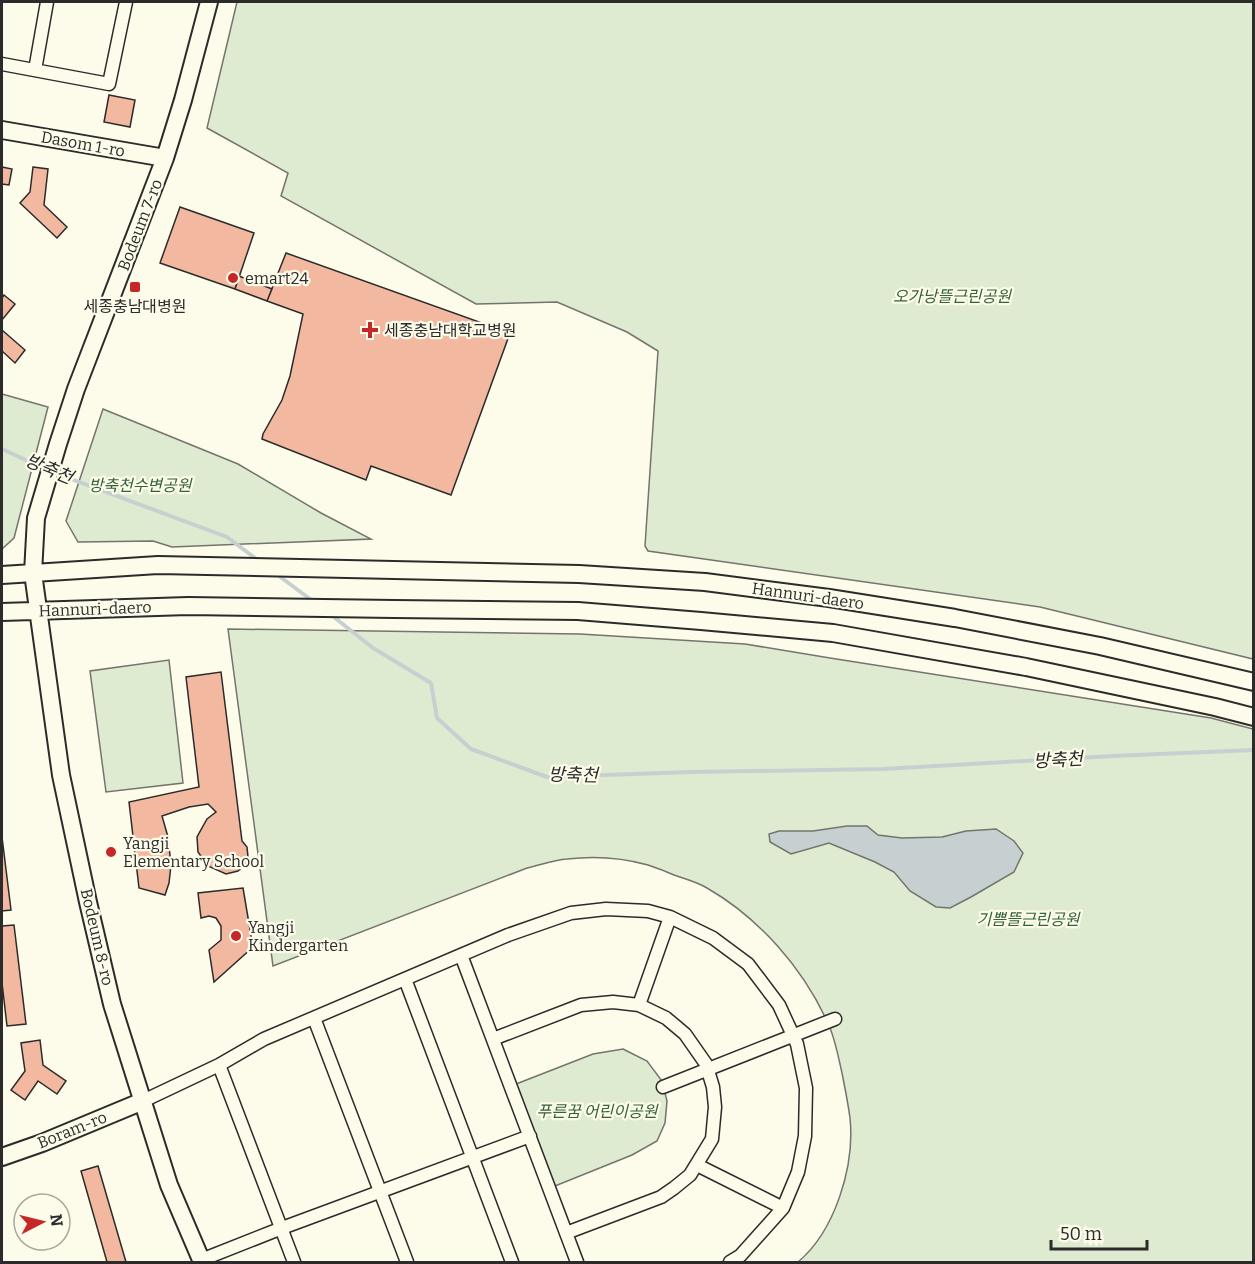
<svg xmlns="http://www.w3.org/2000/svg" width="1255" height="1264" viewBox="0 0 1255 1264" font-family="Bitter,'Noto Sans KR',serif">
<rect width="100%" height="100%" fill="#fdfbea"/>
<path fill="#deebd1" stroke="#74746e" stroke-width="1.5" d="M237,2H1253V659L1040,607L648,551L645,546L658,351L627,332L557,302L476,304L281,196L288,173L207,128Z
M2,394L48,407L14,538L2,549Z
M103,409L238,464L321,513L371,539L172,547L153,541L78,542L66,521Z
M228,629L580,634L745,644L830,658L1211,718L1253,729V1262H798C835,1231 855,1166 850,1118C848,1103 845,1088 842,1073C838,1056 835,1037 827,1021C802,967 759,918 707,888C697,882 685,879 674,875C665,871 657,868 648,865C623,858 593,856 567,859C554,860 540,865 527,868L273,966Z
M169,660L183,783L106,792L90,671Z
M623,1049L647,1061L662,1081L667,1101L665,1123L657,1141L632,1155L550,1188L511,1086L593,1054Z"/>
<path fill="#c7d0d0" stroke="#74746e" stroke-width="1.5" d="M847,826H867L878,835L902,838L942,837L966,831L996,829L1014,841L1023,853L1014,872L971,897L950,908L936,907L910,891L894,872L875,862L829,843L791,854L770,842L769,834L779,831H813Z"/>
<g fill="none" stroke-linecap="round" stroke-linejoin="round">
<path stroke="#c7d0d0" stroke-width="4" d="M2,449L45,469
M55,473L227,537L259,561
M275,573L314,602
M330,614L373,648L431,683L437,718L471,749L547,777L691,772L883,769L1113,756L1254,750"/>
</g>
<path fill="#f2b8a0" stroke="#2b2b2b" stroke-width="1.5" d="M109,95L135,100L130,127L104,122Z
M2,167L12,169L9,185L2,184Z
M33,167L48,169L44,205L67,227L57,238L20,203L30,192Z
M180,207L254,233L235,289L160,263Z
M286,253L510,333L451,495L371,466L366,480L262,439L263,434L282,400L290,376L303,314L267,301Z
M239,276L272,289L267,301L235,289Z
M4,295L15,304L2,320V298Z
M2,330L25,350L15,363L2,351Z
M221,672L242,841L247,847L248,857L246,864L238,871L226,874L208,866L198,852L197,837L207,819L216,812L208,804L189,807L162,816L168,837L171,865L169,883L165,895L139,888L129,802L199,787L186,677Z
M2,837L11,910L2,911Z
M243,888L253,947L214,982L209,950L221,940V926L216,918L209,916L201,918L198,893Z
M14,925L26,1024L7,1026L2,983V926Z
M40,1040L43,1065L66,1081L57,1094L38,1081L25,1100L11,1090L25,1071L21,1043Z
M98,1166L126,1262H107L81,1171Z"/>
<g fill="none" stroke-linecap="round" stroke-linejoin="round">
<defs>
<path id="street" d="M2,64L109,84L126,2
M35,70L47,2
M461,955L577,1262
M405,979L512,1262
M639,1005L670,917
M314,1018L407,1262
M493,1039L581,1005L613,1002L639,1005L666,1018L685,1034L706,1064L713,1087L715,1107L712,1139L690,1175L674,1188L661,1197L566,1233
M219,1065L294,1262
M663,1087L835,1019
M143,1101L219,1065L264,1039L508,935L571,913L606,909L648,911L670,917L713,938L748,964L779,1005L797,1044L806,1088L805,1136L798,1172L783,1208L740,1256L730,1262
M697,1165L783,1208
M201,1260L282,1228L530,1136"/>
<path id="secondary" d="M2,130L165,158
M2,575L158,565L579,574L705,582L829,598L955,618L1100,646L1254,682
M2,612L188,606L394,609L578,611L701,621L833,633L1026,667L1215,707L1254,717
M2,1157L42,1143L143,1101
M202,1262L169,1185L112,1004L88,902L61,775L33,573L36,518L58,444L76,389L165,158L183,100L209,2"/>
</defs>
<use href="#street" stroke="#2b2b2b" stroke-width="15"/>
<use href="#secondary" stroke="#2b2b2b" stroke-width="20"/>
<use href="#street" stroke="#fdfbea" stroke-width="12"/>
<use href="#secondary" stroke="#fdfbea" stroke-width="16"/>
</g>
<g fill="#c62828" stroke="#fdfbea" stroke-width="2">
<circle cx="233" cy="278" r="6"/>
<rect x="129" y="281" width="12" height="12" rx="3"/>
<path d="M367 321h6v6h6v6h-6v6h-6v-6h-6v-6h6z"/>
<circle cx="111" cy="852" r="6"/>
<circle cx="236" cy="936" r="6"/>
</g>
<g text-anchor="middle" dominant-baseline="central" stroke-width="4.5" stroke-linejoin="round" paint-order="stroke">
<g font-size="16" fill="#2b2b2b" stroke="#fdfbea">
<text transform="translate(83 144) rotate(10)">Dasom 1-ro</text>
<text transform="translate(140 225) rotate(-69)">Bodeum 7-ro</text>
<text transform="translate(808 596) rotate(8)">Hannuri-daero</text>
<text transform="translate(95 609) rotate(-2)">Hannuri-daero</text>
<text transform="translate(97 937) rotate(77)">Bodeum 8-ro</text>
<text transform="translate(72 1130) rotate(-22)">Boram-ro</text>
</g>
<g font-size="16" fill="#2b2b2b" stroke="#fdfbea" text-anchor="start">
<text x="245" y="278">emart24</text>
<text x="135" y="306" text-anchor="middle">세종충남대병원</text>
<text x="384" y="330">세종충남대학교병원</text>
<text x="123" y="843">Yangji<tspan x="123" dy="18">Elementary School</tspan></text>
<text x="248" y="927">Yangji<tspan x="248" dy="18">Kindergarten</tspan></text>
</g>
<g font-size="16" font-style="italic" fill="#34623c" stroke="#fdfbea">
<text x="952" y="296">오가낭뜰근린공원</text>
<text x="140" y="485">방축천수변공원</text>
<text x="1028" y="919">기쁨뜰근린공원</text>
<text x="597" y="1111">푸른꿈 어린이공원</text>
</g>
<g font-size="18" font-style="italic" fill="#2b2b2b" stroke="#fdfbea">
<text transform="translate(49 469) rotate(23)">방축천</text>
<text transform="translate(1058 760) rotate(-3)">방축천</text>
<text transform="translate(573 775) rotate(1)">방축천</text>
</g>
</g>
<rect width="1255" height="1264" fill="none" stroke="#2b2b2b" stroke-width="6"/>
<g transform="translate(42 1222) rotate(83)"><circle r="28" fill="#fdfbea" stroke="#a9a89e" stroke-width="1.5"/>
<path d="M0-4.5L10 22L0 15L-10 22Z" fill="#c62828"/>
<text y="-9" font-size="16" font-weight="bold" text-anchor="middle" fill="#2b2b2b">N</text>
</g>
<path d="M1051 1240v9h96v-9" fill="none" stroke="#2b2b2b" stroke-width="3"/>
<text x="1060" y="1240" font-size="18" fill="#2b2b2b" stroke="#fdfbea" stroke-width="4.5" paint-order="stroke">50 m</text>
</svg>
